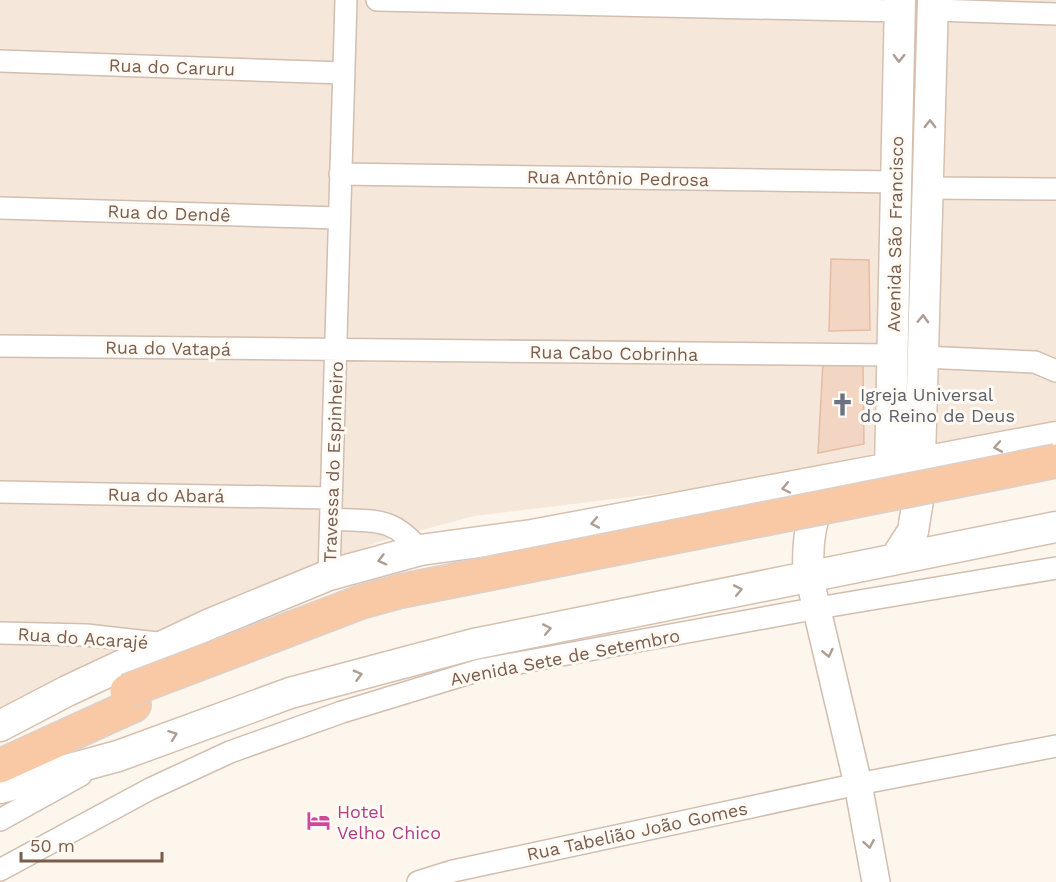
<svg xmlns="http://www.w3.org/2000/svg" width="1056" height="882" viewBox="0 0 1056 882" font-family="'Work Sans',sans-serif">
<rect width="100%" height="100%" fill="#fdf6ec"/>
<path fill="#f5e8da" d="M0,0H1056V422L892,450L721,486L474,516L378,542L91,669L0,714Z"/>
<path fill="#f3d5c3" stroke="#e6bba3" stroke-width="1.5" d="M831,259L869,260L870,330L829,331Z
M823,362L863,363L864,444L818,453Z"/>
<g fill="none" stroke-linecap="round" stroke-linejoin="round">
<defs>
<path id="minor" d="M377,0L900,11
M933,10L1056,14
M0,61L343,73
M340,174L896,182
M928,188L1056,189
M0,208L338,218
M0,346L892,355
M922,357L1035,362L1056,371
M0,492L331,498
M331,519C374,522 391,515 420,550
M329,575L346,0
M0,633L86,635L166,644
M0,820L81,775
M0,870L150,789L230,752L342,712L480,670L818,608L1056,568
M418,882L453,871L858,784L1056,746"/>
<path id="tertiary" d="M809,576L858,784L876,882"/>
<path id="secondary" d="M890,469L900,0
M895,559L913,531L919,494L933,0
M809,576C806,545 810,518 824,490
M0,726L67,691L210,624L329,575L420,550L532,535L1056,437
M0,788L118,756L290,693L474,644L1056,527"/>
<path id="trunk" d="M0,766L134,705"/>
</defs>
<use href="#minor" stroke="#d1beb0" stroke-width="24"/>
<use href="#tertiary" stroke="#d1beb0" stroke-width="30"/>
<use href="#secondary" stroke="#d6c0b0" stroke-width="33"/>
<use href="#trunk" stroke="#dad1cd" stroke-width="36"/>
<use href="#minor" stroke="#fff" stroke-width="21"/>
<use href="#tertiary" stroke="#fff" stroke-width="27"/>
<use href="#secondary" stroke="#fff" stroke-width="30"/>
<use href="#trunk" stroke="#f9c8a4" stroke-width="33"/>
<defs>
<path id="trunk-bridge" d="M127,691L361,602L401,591L1056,461"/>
</defs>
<use href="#trunk-bridge" stroke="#dad1cd" stroke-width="36" stroke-linecap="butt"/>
<use href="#trunk-bridge" stroke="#f9c8a4" stroke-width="33"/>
</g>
<defs><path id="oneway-chevron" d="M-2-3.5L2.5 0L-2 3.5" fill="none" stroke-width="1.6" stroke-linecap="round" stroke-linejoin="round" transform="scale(1.5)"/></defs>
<g stroke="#af9d94">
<use href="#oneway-chevron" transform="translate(899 58) rotate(91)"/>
<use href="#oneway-chevron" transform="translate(930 124) rotate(-89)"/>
<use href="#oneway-chevron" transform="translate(923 319) rotate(-88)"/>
<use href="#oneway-chevron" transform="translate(998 447) rotate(170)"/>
<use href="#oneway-chevron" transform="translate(786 488) rotate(169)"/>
<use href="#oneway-chevron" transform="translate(595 523) rotate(169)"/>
<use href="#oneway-chevron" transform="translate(382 560) rotate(165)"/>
<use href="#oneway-chevron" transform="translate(738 590) rotate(-11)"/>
<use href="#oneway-chevron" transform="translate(547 629) rotate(-11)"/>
<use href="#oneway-chevron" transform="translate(828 653) rotate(77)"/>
<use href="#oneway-chevron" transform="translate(358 675) rotate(-15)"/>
<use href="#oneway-chevron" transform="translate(173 735) rotate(-21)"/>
<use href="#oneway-chevron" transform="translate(869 844) rotate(80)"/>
</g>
<defs>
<symbol id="church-bare" viewBox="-9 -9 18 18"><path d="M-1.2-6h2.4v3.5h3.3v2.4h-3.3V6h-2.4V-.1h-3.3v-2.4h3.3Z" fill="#6b7280" stroke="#fffaf3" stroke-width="2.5" paint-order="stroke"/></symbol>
<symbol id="hotel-bare" viewBox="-9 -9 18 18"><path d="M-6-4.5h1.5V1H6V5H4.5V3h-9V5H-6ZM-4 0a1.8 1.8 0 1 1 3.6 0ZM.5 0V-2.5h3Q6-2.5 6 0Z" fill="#d1479c" stroke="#fffaf3" stroke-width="2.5" paint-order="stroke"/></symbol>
</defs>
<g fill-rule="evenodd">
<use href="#church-bare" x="826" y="388" width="33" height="33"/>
<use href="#hotel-bare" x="302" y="804" width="33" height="33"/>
</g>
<g text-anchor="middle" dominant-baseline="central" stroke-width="6" stroke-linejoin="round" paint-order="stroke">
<g font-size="18" fill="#7a5c4d" stroke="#fffaf3">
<text transform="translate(172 67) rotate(2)">Rua do Caruru</text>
<text transform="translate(618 178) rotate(1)">Rua Antônio Pedrosa</text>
<text transform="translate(169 213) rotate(2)">Rua do Dendê</text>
<text transform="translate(895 234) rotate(-89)">Avenida São Francisco</text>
<text transform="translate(168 348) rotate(1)">Rua do Vatapá</text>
<text transform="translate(614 353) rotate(1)">Rua Cabo Cobrinha</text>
<text transform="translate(333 462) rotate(-88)">Travessa do Espinheiro</text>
<text transform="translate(166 495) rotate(1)">Rua do Abará</text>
<text transform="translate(83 638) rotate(4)">Rua do Acarajé</text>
<text transform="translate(565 657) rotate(-11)">Avenida Sete de Setembro</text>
<text transform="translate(637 831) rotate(-12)">Rua Tabelião João Gomes</text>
</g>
<g font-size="18" fill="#5b616d" stroke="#fffaf3" text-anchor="start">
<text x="860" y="394">Igreja Universal<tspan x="860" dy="21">do Reino de Deus</tspan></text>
</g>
<g font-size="18" fill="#b23c85" stroke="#fffaf3" text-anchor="start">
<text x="337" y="811">Hotel<tspan x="337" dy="21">Velho Chico</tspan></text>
</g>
</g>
<path d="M21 852v9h141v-9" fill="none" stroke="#7a5c4d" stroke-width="3"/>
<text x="30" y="852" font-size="18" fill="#7a5c4d" stroke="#fffaf3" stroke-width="4.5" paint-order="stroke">50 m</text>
</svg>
